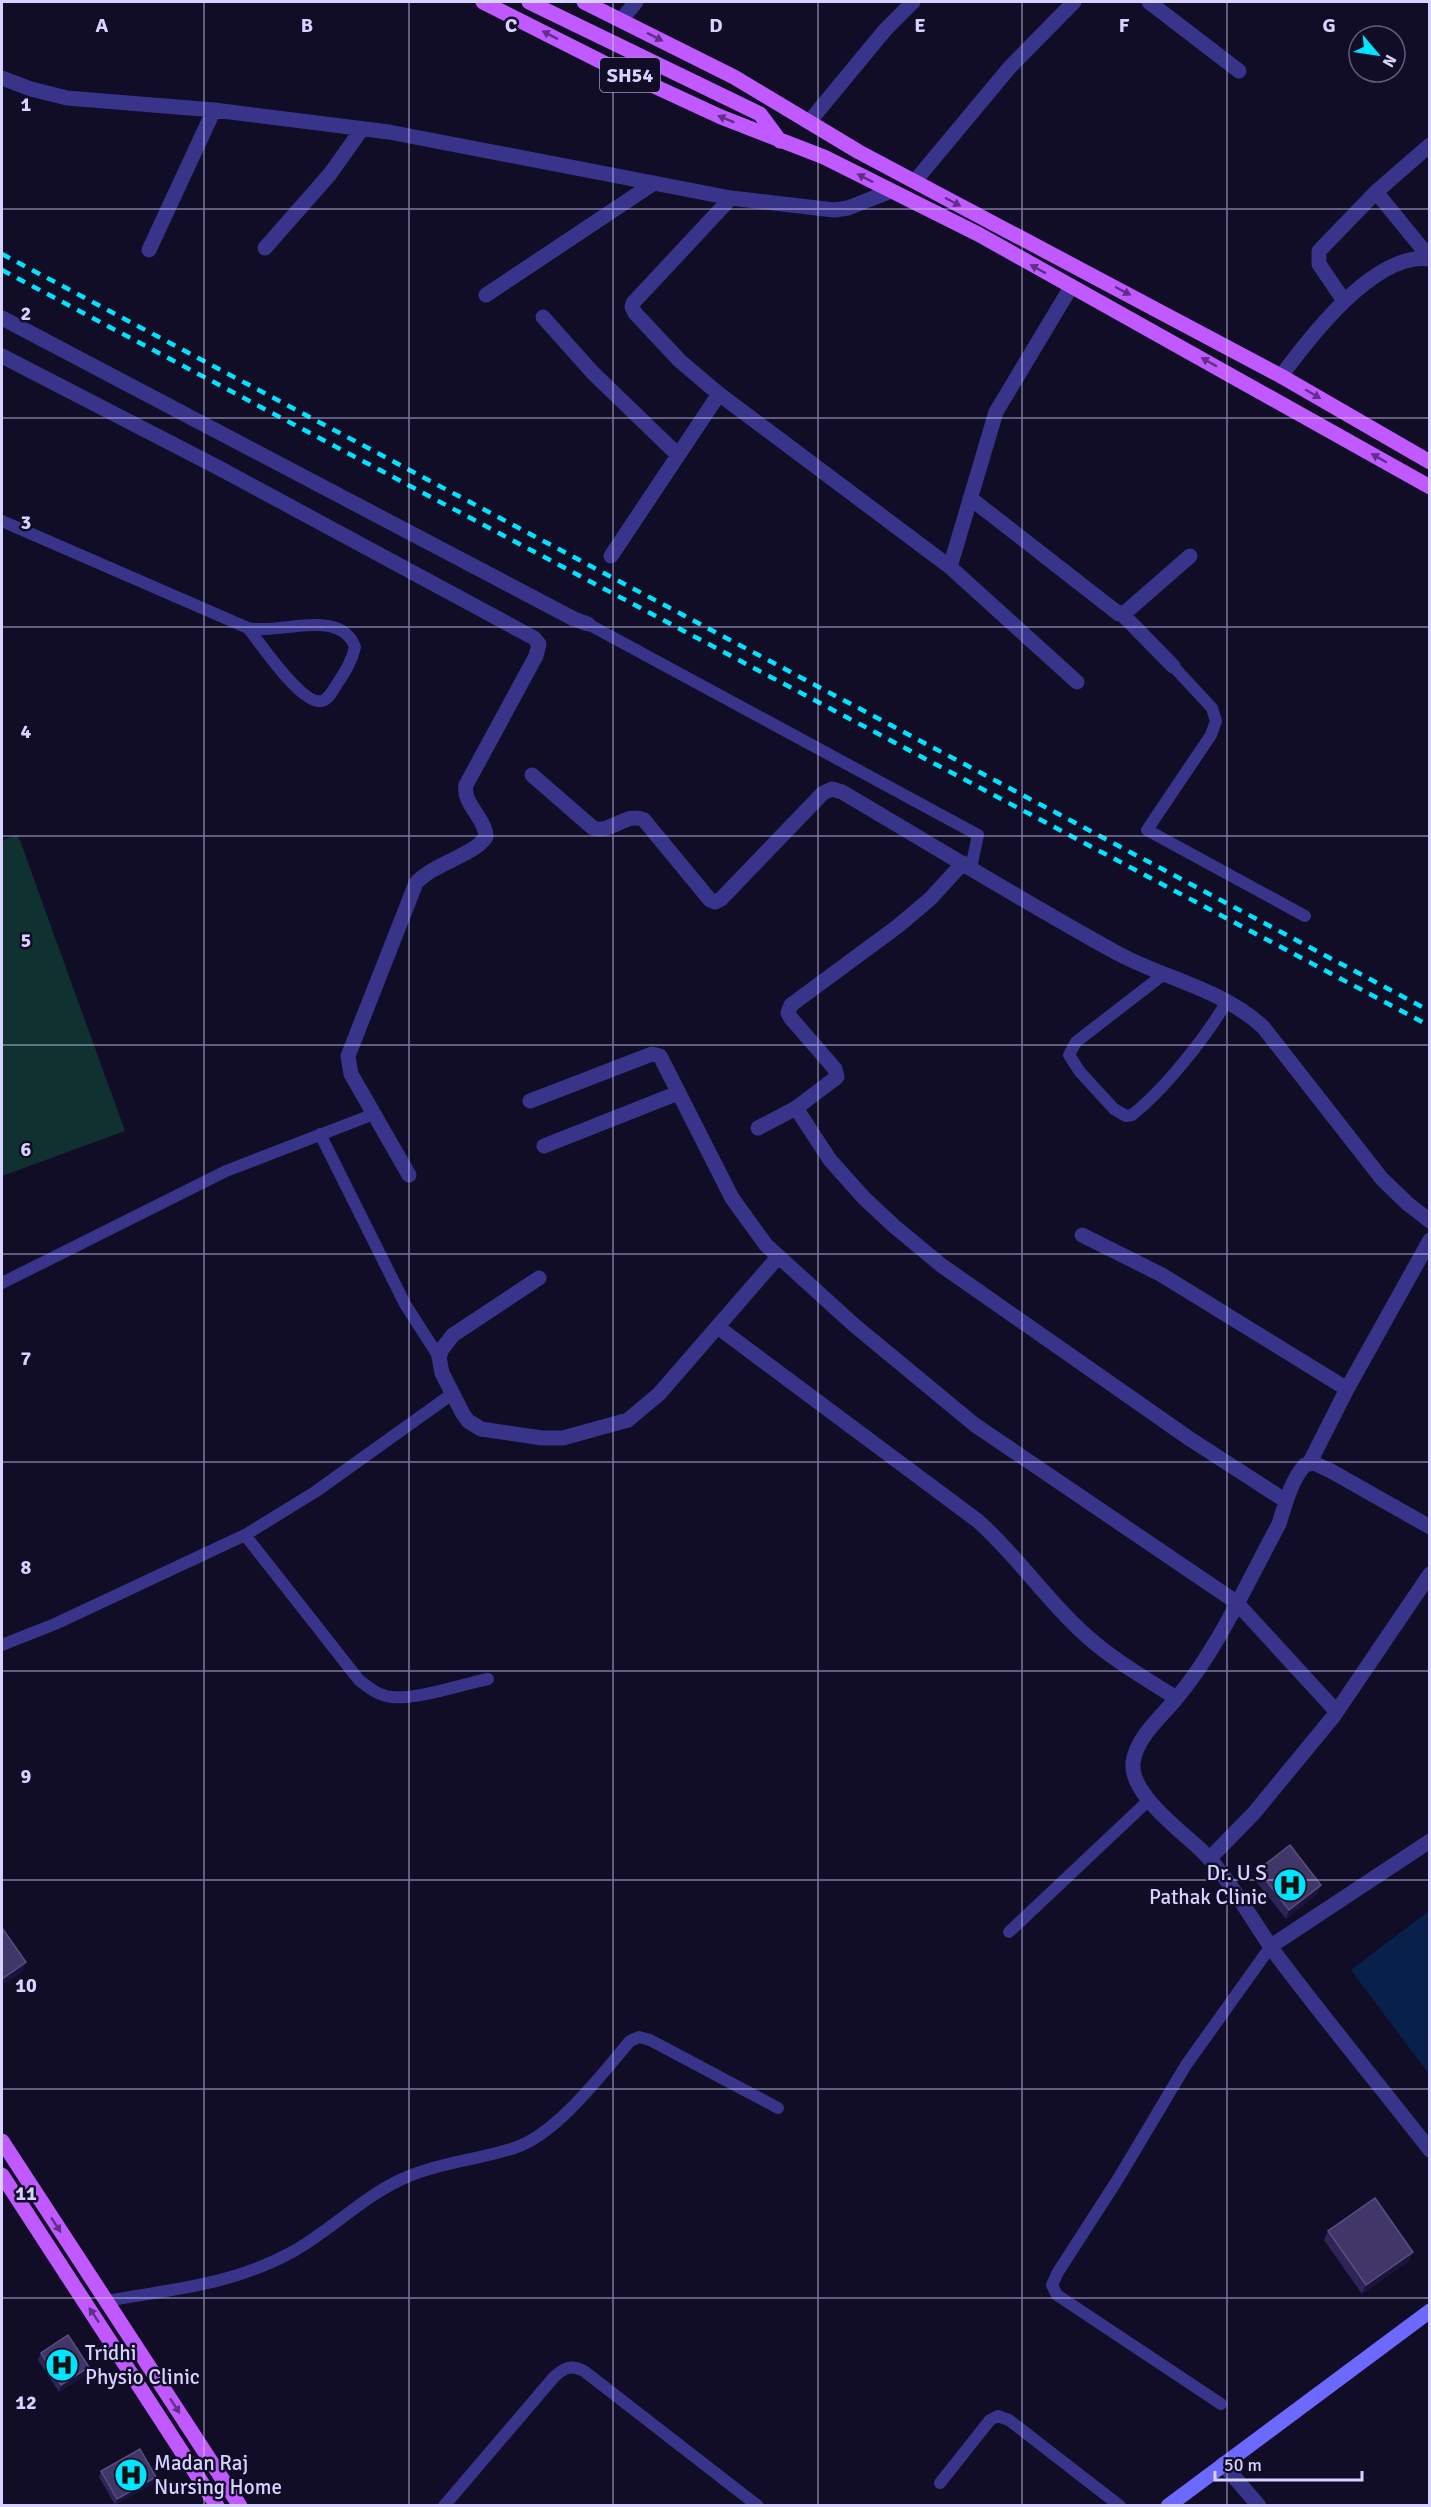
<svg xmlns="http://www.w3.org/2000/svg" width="1431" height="2507" viewBox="0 0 1431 2507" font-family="Signika,sans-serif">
<rect width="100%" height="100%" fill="#110d26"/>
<path fill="#0f312f" d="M18,835L125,1131L2,1176V840Z"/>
<path fill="#08214a" d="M1429,1911V2074L1351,1970Z"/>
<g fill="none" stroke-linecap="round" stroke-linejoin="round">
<path stroke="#373489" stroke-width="12" d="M2,521L248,628C280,635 340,607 355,647C352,661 345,672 337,684C333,690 329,699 322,701C302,706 261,644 248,628
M588,624L978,835L971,868
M1173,666L1212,708L1216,721L1211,735L1147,830L1305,916
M1164,974L1076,1042L1069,1055L1080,1072L1114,1109L1126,1116L1132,1115C1164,1090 1207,1036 1227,1001
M320,1134L405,1304L439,1357
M2,1283L226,1171L374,1114
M245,1535L359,1680C369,1688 379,1696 392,1697C416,1700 463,1684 488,1679
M2,1645L55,1624L245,1535L315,1492L452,1394
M1009,1932L1149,1800
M106,2301C173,2289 233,2285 294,2251C331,2230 362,2198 400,2180C436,2163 477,2160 514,2148C556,2135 602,2074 630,2041L639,2037L650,2040L778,2108
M1221,2404L1057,2295L1052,2285L1058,2272L1118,2179L1186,2065L1271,1946
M940,2483L990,2420L998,2416L1009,2420L1120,2506
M444,2506L554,2377C564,2368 571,2364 584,2371L758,2506"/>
<path stroke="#373489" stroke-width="15" d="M1149,2L1239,71
M621,20L636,2
M2,78L31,89L67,98L214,110L389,132L731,198L834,210L848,208L891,191
M809,122L885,30L913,2
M915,181L1010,67L1074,2
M1376,192L1430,258
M731,198L633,303L632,307L635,313L680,361L719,394L950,567L1077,682
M265,248L330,174L362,129
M149,250L214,110
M486,295L654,183
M1344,301L1319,264V251L1376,192L1430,145
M543,317L593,373L678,455
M2,318L574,619L588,624
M2,356L219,468L534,638L539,644L536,656L466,785C462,804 486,818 486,837C473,856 434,863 416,883L348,1056L351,1074L409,1175
M1281,376C1310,337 1375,251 1430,259
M970,498L1119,614L1127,611L1190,556
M611,556L719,394
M950,567L996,412L1071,287
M1122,614L1173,666
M532,775L593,828C611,834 627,811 644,820L710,900L715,902L721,899L823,793L832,789L842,792C934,846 1024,902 1117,953C1165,979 1222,989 1263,1027L1382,1179L1408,1204L1430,1221
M530,1101L652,1054L660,1056L732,1198L766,1245L854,1325L975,1425L1236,1602L1336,1711
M796,1108L830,1160L864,1198L894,1226L941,1265L1190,1439L1286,1501
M758,1128L796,1108L837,1077L835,1069L790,1017L788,1013L791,1005L898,926L930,899L963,863
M544,1146L678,1093
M1082,1235L1162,1275L1347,1389
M539,1278L453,1335L442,1349L439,1357L442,1373L463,1414L468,1421L481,1429L542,1438H563L628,1420L659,1394L778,1257
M719,1328L978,1521C1015,1554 1043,1595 1079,1629C1108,1657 1143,1677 1176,1698
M1309,1464L1347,1389L1430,1240
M1430,1527L1331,1471L1314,1463L1305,1465C1291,1480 1285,1505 1279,1524C1248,1581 1217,1651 1175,1700C1160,1718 1136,1738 1133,1763C1130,1794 1181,1831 1201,1850C1231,1879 1253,1923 1278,1957C1327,2022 1379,2085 1430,2150
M1210,1858L1254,1813L1333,1717L1430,1574
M1271,1946L1430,1841
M1223,2464L1259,2506"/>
<path stroke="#6c69ff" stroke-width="15" d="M1168,2506L1430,2311"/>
<path stroke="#c059ff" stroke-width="15" d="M483,2L602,62L721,117L824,157L978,234L1430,487
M529,2L760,114L780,141
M584,2L734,77L859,152L1281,376L1430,462
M2,2141L240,2506
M2,2175L217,2506"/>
<path stroke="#00e5fd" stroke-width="4.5" stroke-dasharray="9 8" stroke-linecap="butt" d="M2,254L1430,1011
M2,270L1430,1026"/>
</g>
<path fill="#2e2456" d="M1258,1870L1321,1885L1317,1894L1286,1919L1255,1880Z
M1328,2231L1413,2252L1409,2261L1362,2294L1324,2240Z
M41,2353L87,2374L59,2392L38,2360Z
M101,2471L156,2477L154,2483L115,2505L99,2477Z"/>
<path fill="#1b133b" d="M1321,1885L1317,1894L1286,1919L1289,1910Z
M26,1962L22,1972L2,1986V1979Z
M1413,2252L1409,2261L1362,2294L1366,2285Z
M89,2367L87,2374L59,2392L61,2385Z
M156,2477L154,2483L115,2505L117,2499Z"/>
<path fill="#403768" stroke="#584f80" stroke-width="1.5" d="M1290,1845L1321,1885L1289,1910L1258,1870Z
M2,1928L26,1962L2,1979Z
M1375,2198L1413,2252L1366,2285L1328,2231Z
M68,2335L89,2367L61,2385L41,2353Z
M140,2449L156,2477L117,2499L101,2471Z"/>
<defs><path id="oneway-solid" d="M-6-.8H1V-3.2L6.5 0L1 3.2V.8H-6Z" transform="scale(1.5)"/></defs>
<g fill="#602f88">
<use href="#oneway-solid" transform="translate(550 35) rotate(-153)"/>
<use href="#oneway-solid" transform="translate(655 37) rotate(27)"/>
<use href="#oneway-solid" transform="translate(726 119) rotate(-158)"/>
<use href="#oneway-solid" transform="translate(865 178) rotate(-153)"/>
<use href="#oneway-solid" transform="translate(953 202) rotate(28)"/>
<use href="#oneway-solid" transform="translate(1038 269) rotate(-151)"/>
<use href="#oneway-solid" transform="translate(1123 291) rotate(28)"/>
<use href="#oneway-solid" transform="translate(1209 362) rotate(-151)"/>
<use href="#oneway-solid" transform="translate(1313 394) rotate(30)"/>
<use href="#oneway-solid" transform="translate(1379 458) rotate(-150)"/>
<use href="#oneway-solid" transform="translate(56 2225) rotate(57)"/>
<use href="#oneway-solid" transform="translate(94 2315) rotate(-124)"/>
<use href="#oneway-solid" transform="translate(175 2406) rotate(57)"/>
</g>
<path fill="none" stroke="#d7d2ff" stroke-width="1.5" stroke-opacity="0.55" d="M204,2V2506M409,2V2506M613,2V2506M818,2V2506M1022,2V2506M1227,2V2506M2,209H1430M2,418H1430M2,627H1430M2,836H1430M2,1045H1430M2,1254H1430M2,1462H1430M2,1671H1430M2,1880H1430M2,2089H1430M2,2298H1430"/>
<defs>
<symbol id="hospital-disc" viewBox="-11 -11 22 22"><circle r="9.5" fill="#00e5fd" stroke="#110d26"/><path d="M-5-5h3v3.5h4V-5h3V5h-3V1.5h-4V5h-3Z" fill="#111"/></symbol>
</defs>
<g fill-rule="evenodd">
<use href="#hospital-disc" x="1271" y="1866" width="38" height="38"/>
<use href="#hospital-disc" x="43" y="2346" width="38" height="38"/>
<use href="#hospital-disc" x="112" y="2456" width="38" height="38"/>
</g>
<g text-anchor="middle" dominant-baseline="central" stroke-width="5" stroke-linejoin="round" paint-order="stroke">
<rect fill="#110d26" stroke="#9c97be" stroke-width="1.5" x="600" y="58" width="60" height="34" rx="4.5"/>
<g font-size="20" font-weight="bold" fill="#d7d2ff">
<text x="630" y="75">SH54</text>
</g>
<g font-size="21" fill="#d7d2ff" stroke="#110d26" text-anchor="start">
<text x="1267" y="1873" text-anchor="end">Dr. U S<tspan x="1267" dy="24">Pathak Clinic</tspan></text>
<text x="85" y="2353">Tridhi<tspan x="85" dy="24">Physio Clinic</tspan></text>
<text x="154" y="2463">Madan Raj<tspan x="154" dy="24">Nursing Home</tspan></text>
</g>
</g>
<g font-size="20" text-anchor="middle" font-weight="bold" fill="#d7d2ff" stroke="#110d26" stroke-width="5" stroke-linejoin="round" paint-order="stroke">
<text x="102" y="32">A</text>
<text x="307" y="32">B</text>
<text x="511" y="32">C</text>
<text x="716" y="32">D</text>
<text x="920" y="32">E</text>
<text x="1124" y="32">F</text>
<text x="1329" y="32">G</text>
<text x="26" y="111">1</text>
<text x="26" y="320">2</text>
<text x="26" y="529">3</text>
<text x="26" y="738">4</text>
<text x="26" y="947">5</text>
<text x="26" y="1156">6</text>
<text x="26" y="1365">7</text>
<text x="26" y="1574">8</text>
<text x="26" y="1783">9</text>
<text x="26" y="1992">10</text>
<text x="26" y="2200">11</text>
<text x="26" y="2409">12</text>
</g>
<rect width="1431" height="2507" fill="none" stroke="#d7d2ff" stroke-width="6"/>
<g transform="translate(1377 54) rotate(119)"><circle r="28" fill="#110d26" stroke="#605c7d" stroke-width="1.5"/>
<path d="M0-4.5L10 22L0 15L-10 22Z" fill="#00e5fd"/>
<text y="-9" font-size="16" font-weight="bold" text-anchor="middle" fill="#d7d2ff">N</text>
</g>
<path d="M1215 2471v9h147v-9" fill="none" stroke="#d7d2ff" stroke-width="3"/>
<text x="1224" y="2471" font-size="18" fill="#d7d2ff" stroke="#110d26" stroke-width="4.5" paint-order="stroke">50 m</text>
</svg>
